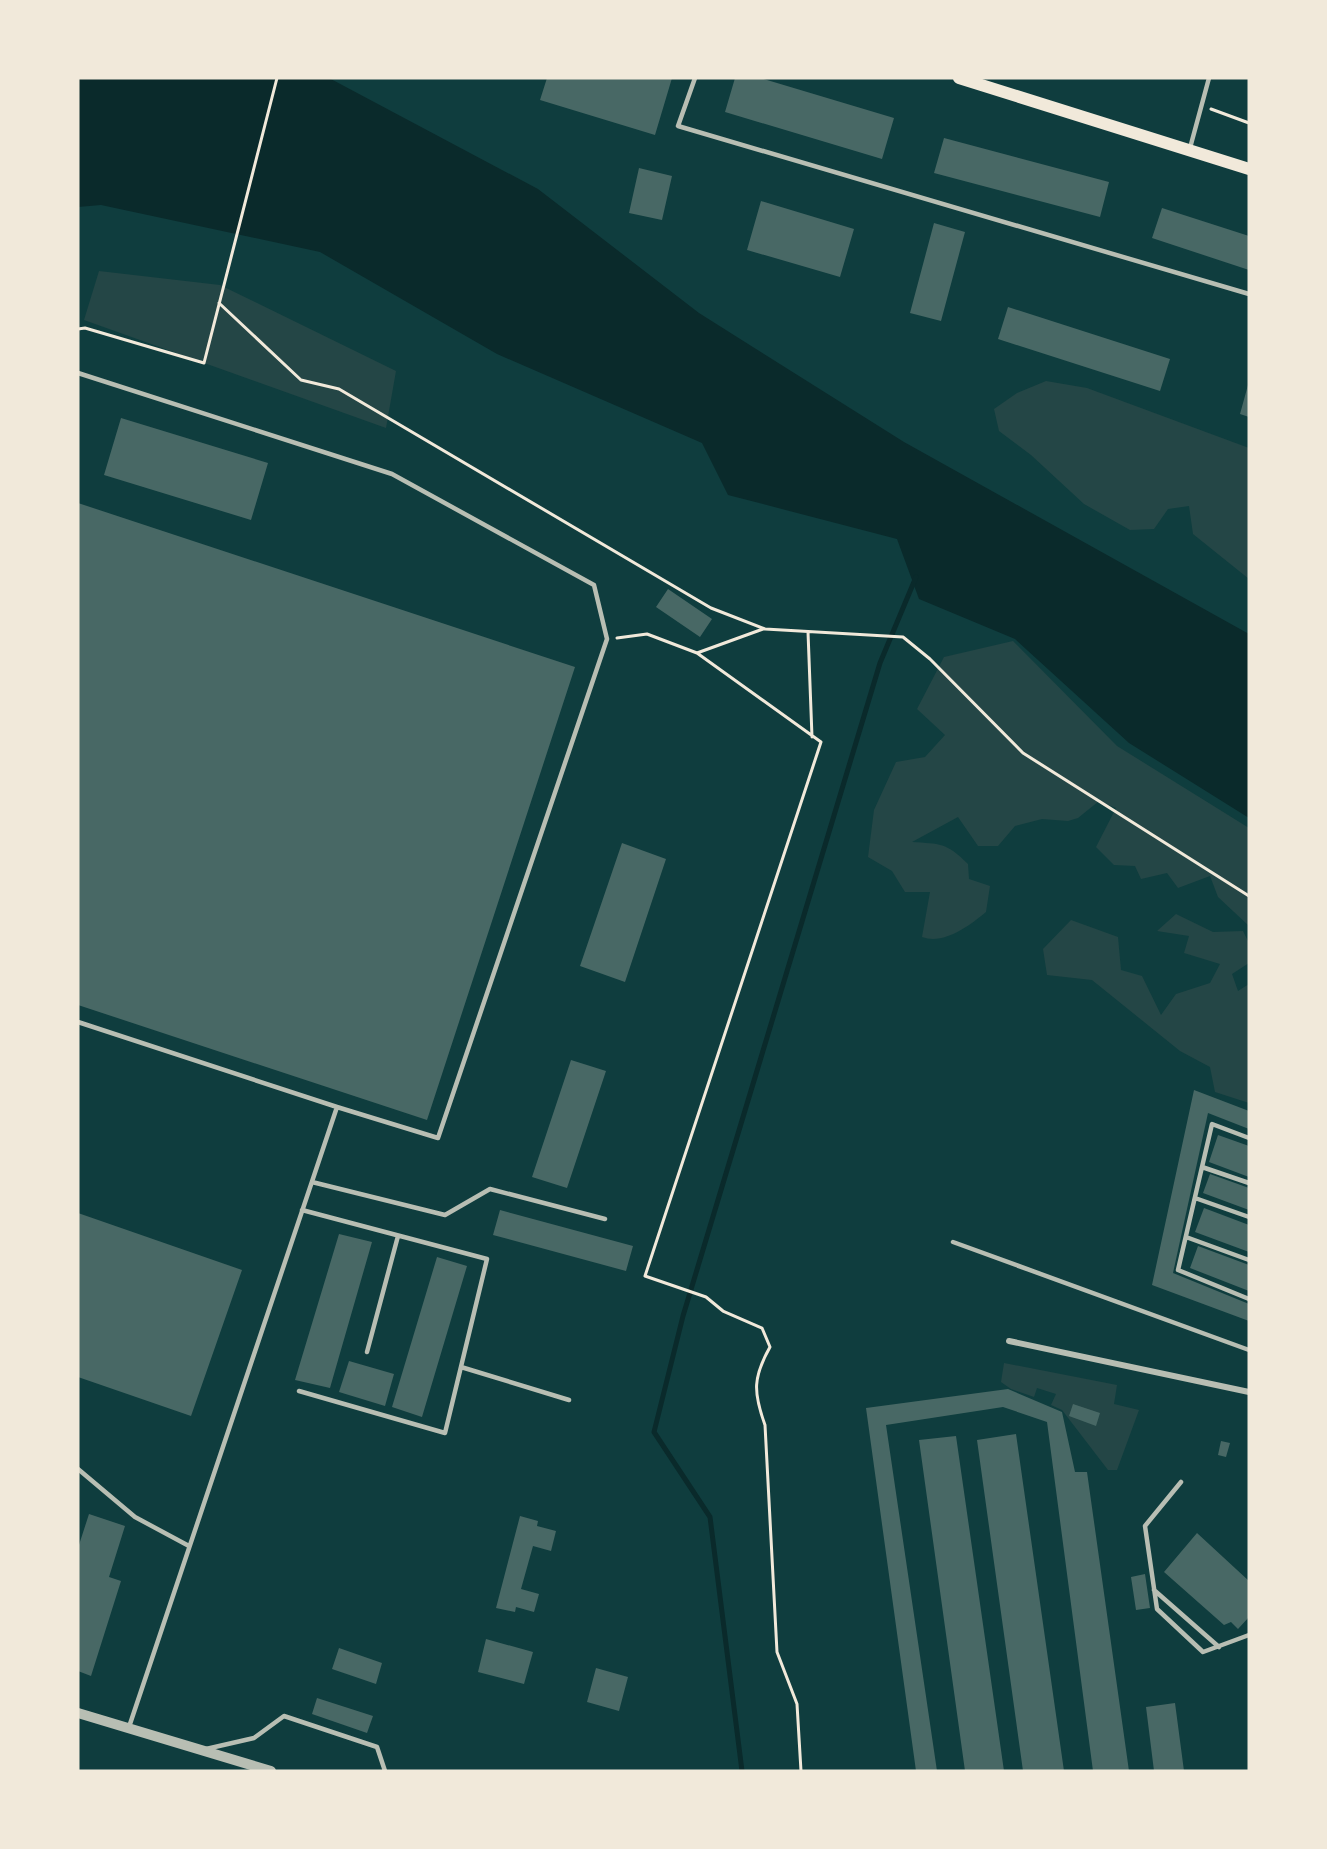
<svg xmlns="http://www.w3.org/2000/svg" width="1327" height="1849" viewBox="0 0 1327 1849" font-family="'Source Serif 4',serif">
<rect width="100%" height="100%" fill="#0f3d3e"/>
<path fill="#244646" d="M99,271L220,285L396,371L386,428L84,320Z
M1046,381L1087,388L1249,448V579L1193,534L1189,506L1168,509L1154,529L1130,530L1084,504L1031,455L999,431L994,409L1017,393Z
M1013,641L1117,746L1249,828V926L1218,897L1210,876L1178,888L1167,873L1141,879L1135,866L1114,865L1096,847L1116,808L1099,801L1078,818L1068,821L1042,819L1015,826L998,846H978L958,817L912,842C940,844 946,842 968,864L969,879L990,886L986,912C969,926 944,945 922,937L930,892H905L892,871L868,857L874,810L896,762L925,757L945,735L917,709L944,657Z
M1176,914L1213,932L1243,931L1249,943V963L1232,974L1238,991L1249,984V1103L1215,1092L1210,1067L1180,1051L1092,980L1047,975L1043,949L1071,920L1118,937L1121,970L1142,976L1161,1015L1176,994L1210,983L1220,964L1184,953L1189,936L1157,931Z
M1004,1363L1117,1385L1114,1404L1139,1410L1117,1470H1108L1062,1410L1051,1405L1056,1394L1037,1388L1034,1397L1011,1389L1001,1382Z"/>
<path fill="#0a2a2b" d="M78,78H329L538,189L699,313L904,442L1249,634V818L1129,743L1015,639L919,599L897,539L728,495L702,443L497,354L320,252L101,205L78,207Z"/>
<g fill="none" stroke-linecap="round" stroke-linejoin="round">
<path stroke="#0a2a2b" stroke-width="5" d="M742,1771L710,1517L654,1432L683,1316L880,663L916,577"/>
</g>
<path fill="#486865" d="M547,78H672L655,135L540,100Z
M735,78H760L894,118L882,159L725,112Z
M944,138L1109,182L1100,217L934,173Z
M639,168L672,176L662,220L629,213Z
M761,201L854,229L840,277L747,250Z
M1162,208L1249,236V270L1152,238Z
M934,223L965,232L941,321L910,313Z
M1008,307L1170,359L1160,391L998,339Z
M1248,385H1249V417L1240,414Z
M121,418L268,463L251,520L104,475Z
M78,503L575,667L427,1120L78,1005Z
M668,589L712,619L700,637L656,607Z
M622,843L666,859L625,982L580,966Z
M571,1060L606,1071L567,1188L532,1177Z
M1194,1090L1249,1111V1129L1208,1113L1173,1273L1249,1304V1321L1152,1285Z
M1218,1135L1249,1146V1177L1209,1162Z
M1210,1174L1249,1188V1210L1203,1193Z
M1204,1208L1249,1225V1252L1195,1232Z
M500,1210L633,1246L626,1271L493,1235Z
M78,1213L242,1270L191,1416L78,1377Z
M339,1234L372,1242L330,1388L295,1380Z
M1198,1246L1249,1265V1291L1190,1268Z
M437,1257L467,1266L422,1417L392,1407Z
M349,1361L394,1374L385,1406L339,1392Z
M1008,1389L1062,1412L1075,1472H1087L1129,1771H1093L1047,1422L1003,1407L886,1425L937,1771H916L866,1408Z
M1073,1404L1100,1413L1096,1426L1069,1416Z
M1016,1434L1064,1771H1023L977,1440Z
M956,1436L1004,1771H965L919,1440Z
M1221,1441L1230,1443L1226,1457L1218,1455Z
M89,1514L125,1526L109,1577L121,1581L91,1676L78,1671V1548Z
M520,1516L538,1521L537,1526L556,1531L551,1551L533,1546L521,1589L539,1594L534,1612L516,1607L515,1612L496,1608Z
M1197,1533L1249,1581V1617L1238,1629L1231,1622L1224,1625L1164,1572Z
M1145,1574L1150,1608L1136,1610L1131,1577Z
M486,1639L533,1652L524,1684L478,1672Z
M339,1648L382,1663L376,1684L332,1669Z
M596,1668L628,1677L619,1711L587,1702Z
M317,1698L373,1716L367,1733L312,1714Z
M1175,1703L1184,1771H1154L1146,1707Z"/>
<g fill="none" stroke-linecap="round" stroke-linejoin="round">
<path stroke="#f1e9da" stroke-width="3" d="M1211,109L1249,123
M219,303L301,380L339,389L711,608L765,629L903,637L930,659L1023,753L1249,896
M78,329L85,328L204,363L277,78
M808,632L812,737
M617,638L647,634L697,653L821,742L645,1276L706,1297L723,1311L762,1328L770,1347C753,1377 753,1392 765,1425L777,1652L797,1704L801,1771
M697,653L763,629"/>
<path stroke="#b8beb3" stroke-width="4.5" d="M695,78L678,126L1249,294
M1190,148L1209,78
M78,373L392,474L594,585L607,639L438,1138L337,1107L129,1727
M78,1022L337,1107
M1249,1138L1212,1124L1178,1270L1249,1299
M1202,1167L1249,1183
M312,1182L445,1215L490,1189L605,1219
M1195,1198L1249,1217
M1186,1237L1249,1260
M953,1242L1249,1350
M367,1352L398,1236
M461,1367L569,1400
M299,1391L445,1433L487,1259L302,1210
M78,1469L135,1517L189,1546
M1181,1482L1145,1526L1157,1609L1203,1652L1249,1635
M1154,1590L1219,1647
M206,1749L254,1738L284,1716L377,1747L385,1771"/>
<path stroke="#b8beb3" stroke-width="6" d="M1009,1341L1249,1392"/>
<path stroke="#b8beb3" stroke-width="10" d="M78,1713L271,1771"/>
<path stroke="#f1e9da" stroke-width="12" d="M959,78L1249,169"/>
</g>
<rect width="1327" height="1849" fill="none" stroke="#f1e9da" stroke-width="159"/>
</svg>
